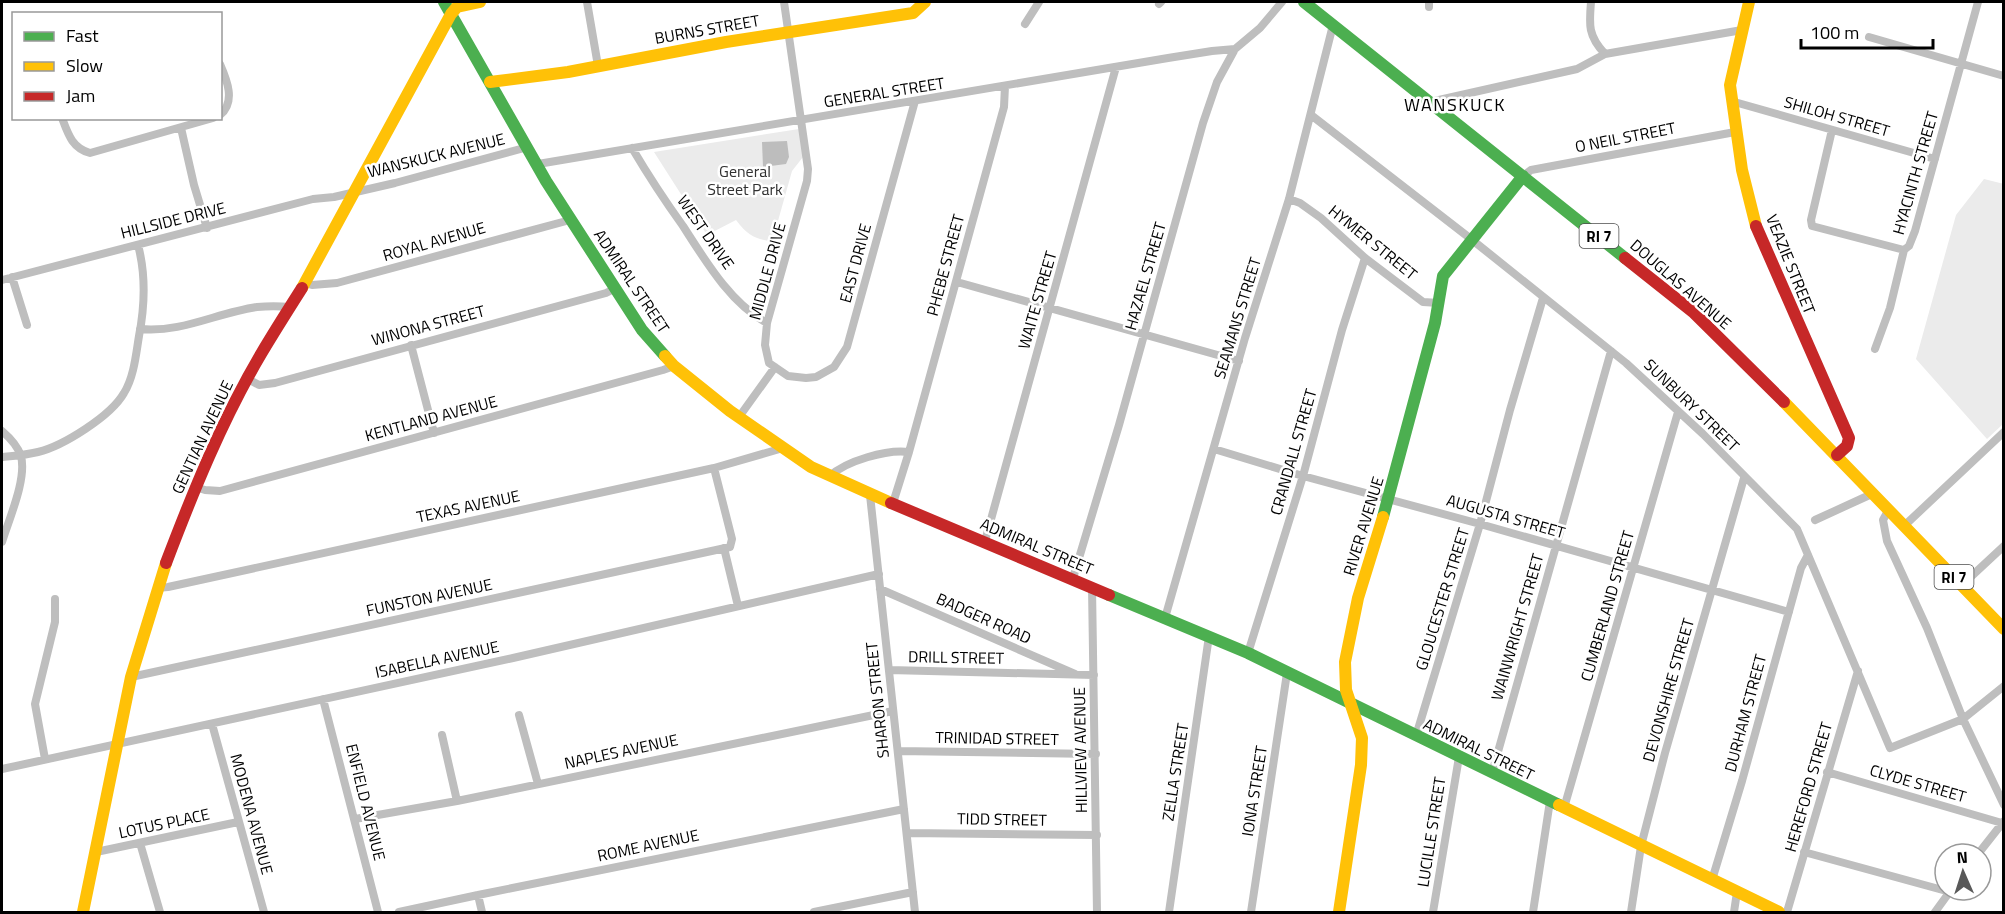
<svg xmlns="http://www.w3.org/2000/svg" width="2005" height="914" viewBox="0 0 2005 914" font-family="'Titillium Web',sans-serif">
<rect width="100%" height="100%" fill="#fff"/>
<path fill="#ebebeb" d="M799,129L803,157L792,171L776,228L782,240L781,244C758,238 751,240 736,220L707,235L654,152Z
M1984,179L2004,184L2003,424L1987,439L1916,359L1956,215Z"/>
<path fill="#bdbdbd" d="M787,141L789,157L786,164L763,167L762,142Z"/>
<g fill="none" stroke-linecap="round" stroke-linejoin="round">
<path stroke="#bebebe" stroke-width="8" d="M587,2L598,66
M784,2L808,169L807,181L767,323L765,345L769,363L788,376L806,378L816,377L834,367L847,347L915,101
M1591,2C1589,25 1588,36 1605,54
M1159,4L1161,2
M1429,7V2
M1025,24L1039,2
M1869,37L2004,76
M220,64C227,80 236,102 220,115
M1731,101L1935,159
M1430,102L1577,69L1605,54L1742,30
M1311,115L1471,239L1626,363L1703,434L1797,529L1890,748L1963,719L2004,686
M62,118C68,134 72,148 90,153L213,118
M181,128L194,185L207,228
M1832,130L1811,220L1812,226L1904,250
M632,148C648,175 665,201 683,226C705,260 730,303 767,323
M538,164L1168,58L1212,51L1235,49
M1523,176L1531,170L1735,132
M1289,199L1300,203L1321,218L1365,258L1423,302L1439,303
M12,277L27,325
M2,280L313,199L334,197L395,183L528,147
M957,282L1239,361
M305,283L312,285L337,283L570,220
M140,329C182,333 216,313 257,307C268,306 279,306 290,307
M411,345L434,433
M1875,349L1890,308L1904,250L1909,246L1915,231L1978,2
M248,379L259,385L275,383L606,293L616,288
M739,417L775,367
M2,431C9,437 18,447 21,456C27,479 9,519 2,542
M1214,449L1303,476L1480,524L1789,612
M2,457C13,456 26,455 38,452C63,446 111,416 124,393C134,377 136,354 139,336C145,305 146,275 138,245
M830,476C846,461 887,449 909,452
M195,487L205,490L220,491L663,370L674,366
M870,495L915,912
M893,503L909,452L1004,107L1005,86
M1889,509L1883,520L1887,541L1927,628L1963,719L2004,805
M1815,520L1874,493
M1904,526L2004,432
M985,541L1116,67
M724,548L738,606
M1073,578L1119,425L1203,123L1217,82L1235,49L1260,28L1282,2
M1962,585L2004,546
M1092,587L1097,912
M157,588L168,587L714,468L783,448
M880,589L1075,674
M1165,618L1245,338L1289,199L1333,25
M1248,653L1303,476L1342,330L1365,258
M889,670L1094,675
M131,677L730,547L732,539L714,468
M323,699L378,912
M519,715L538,784
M212,724L264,912
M442,735L457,801
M1416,736L1480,524L1510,410L1543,298
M898,751L1096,754
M45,759L35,704L55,622V599
M2,769L513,658L879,574
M1827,772L2002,823
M1492,773L1611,351
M1564,808L1678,412
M355,819L457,801L893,711
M907,833L1097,835
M140,843L160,912
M96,852L238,822
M1804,852L1950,892
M1978,854L2004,821
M1712,880L1742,781L1801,568L1808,555
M478,895L482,912
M399,912L478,895L904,809
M814,912L913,892
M1169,912L1209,636
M1251,912L1287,673
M1433,912L1459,757
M1533,912L1550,801
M1631,912L1641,846L1665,753L1744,478
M1734,912L1737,892
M1787,912L1858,671
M1935,912L1951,890"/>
<path stroke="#4caf50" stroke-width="12" d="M444,2L546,181L642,330L665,356
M1304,2L1625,258
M1383,517L1435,323L1443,276L1523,176
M1109,595L1248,653L1559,805"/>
<path stroke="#ffc107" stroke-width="12" d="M1749,2L1730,85L1742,170L1756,226
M490,82L568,72L726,42L913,13L925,2
M302,288L451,14L457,7L480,2
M665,356L674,366L730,411L811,467L891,503
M1784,402L2004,629
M1559,805L1779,912
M83,912L131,677L166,563
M1339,912L1361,765L1362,738L1346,690L1345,662L1358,598L1383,517"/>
<path stroke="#c62828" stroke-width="12" d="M1756,226L1849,438L1847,446L1837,455
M1625,258L1693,312L1784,402
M891,503L1109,595
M166,563C193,492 222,420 261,354C274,332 288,310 302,288"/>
</g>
<g text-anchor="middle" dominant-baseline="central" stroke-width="5" stroke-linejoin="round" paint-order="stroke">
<g fill="#fff" stroke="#4c4c4c" stroke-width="1.5">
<rect x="1579.5" y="224" width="39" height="24" rx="4.5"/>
<rect x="1934.5" y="565" width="39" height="24" rx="4.5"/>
</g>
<g font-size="15" font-weight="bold" fill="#000">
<text x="1599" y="236">RI 7</text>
<text x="1954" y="577">RI 7</text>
</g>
<g font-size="16" fill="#000" stroke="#fff">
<text transform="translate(707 29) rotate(-10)">BURNS STREET</text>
<text transform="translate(884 92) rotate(-9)">GENERAL STREET</text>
<text transform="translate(1837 116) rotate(16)">SHILOH STREET</text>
<text transform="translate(1625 137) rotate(-11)">O NEIL STREET</text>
<text transform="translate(436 155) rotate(-14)">WANSKUCK AVENUE</text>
<text transform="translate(1915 173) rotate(-74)">HYACINTH STREET</text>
<text transform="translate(173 220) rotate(-14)">HILLSIDE DRIVE</text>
<text transform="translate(706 232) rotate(55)">WEST DRIVE</text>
<text transform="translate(434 241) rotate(-16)">ROYAL AVENUE</text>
<text transform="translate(1373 242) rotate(39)">HYMER STREET</text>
<text transform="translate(855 263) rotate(-75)">EAST DRIVE</text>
<text transform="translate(1791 264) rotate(68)">VEAZIE STREET</text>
<text transform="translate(945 265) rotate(-75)">PHEBE STREET</text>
<text transform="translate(767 271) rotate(-75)">MIDDLE DRIVE</text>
<text transform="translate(1145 276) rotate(-74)">HAZAEL STREET</text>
<text transform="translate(632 281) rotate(56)">ADMIRAL STREET</text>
<text transform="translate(1681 284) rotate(41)">DOUGLAS AVENUE</text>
<text transform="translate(1037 300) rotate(-74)">WAITE STREET</text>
<text transform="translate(1237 318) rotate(-73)">SEAMANS STREET</text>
<text transform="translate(428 325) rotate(-15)">WINONA STREET</text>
<text transform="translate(1692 405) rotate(44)">SUNBURY STREET</text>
<text transform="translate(431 418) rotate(-15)">KENTLAND AVENUE</text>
<text transform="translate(202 437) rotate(-65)">GENTIAN AVENUE</text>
<text transform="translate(1293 452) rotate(-74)">CRANDALL STREET</text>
<text transform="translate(468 506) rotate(-12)">TEXAS AVENUE</text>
<text transform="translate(1506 516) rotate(16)">AUGUSTA STREET</text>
<text transform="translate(1363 526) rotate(-73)">RIVER AVENUE</text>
<text transform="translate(1037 546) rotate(23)">ADMIRAL STREET</text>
<text transform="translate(429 597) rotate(-12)">FUNSTON AVENUE</text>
<text transform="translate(1442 599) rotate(-73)">GLOUCESTER STREET</text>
<text transform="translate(1607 606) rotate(-74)">CUMBERLAND STREET</text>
<text transform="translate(984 618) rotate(24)">BADGER ROAD</text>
<text transform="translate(1517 627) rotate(-74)">WAINWRIGHT STREET</text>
<text transform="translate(956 657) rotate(1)">DRILL STREET</text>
<text transform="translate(437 659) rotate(-12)">ISABELLA AVENUE</text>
<text transform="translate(1668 690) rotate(-74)">DEVONSHIRE STREET</text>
<text transform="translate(877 700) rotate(-96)">SHARON STREET</text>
<text transform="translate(1745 713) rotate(-75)">DURHAM STREET</text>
<text transform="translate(997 738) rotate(1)">TRINIDAD STREET</text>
<text transform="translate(1479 749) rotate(26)">ADMIRAL STREET</text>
<text transform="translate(1080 750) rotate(-91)">HILLVIEW AVENUE</text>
<text transform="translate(621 751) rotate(-12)">NAPLES AVENUE</text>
<text transform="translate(1175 772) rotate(-81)">ZELLA STREET</text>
<text transform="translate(1918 783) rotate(16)">CLYDE STREET</text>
<text transform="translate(1808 787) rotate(-74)">HEREFORD STREET</text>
<text transform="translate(1254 791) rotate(-81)">IONA STREET</text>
<text transform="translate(366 802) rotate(76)">ENFIELD AVENUE</text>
<text transform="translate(252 814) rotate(75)">MODENA AVENUE</text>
<text transform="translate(1002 819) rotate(1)">TIDD STREET</text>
<text transform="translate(164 823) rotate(-12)">LOTUS PLACE</text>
<text transform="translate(1431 832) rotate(-81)">LUCILLE STREET</text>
<text transform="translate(648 845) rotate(-12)">ROME AVENUE</text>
</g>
<g font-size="16" fill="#313131" stroke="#fff">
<text x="745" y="171">General<tspan x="745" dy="18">Street Park</tspan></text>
</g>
<g font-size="18" letter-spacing="1.5" fill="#000" stroke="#fff">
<text x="1455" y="104">WANSKUCK</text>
</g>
</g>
<rect width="2005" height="914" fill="none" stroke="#000000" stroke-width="6"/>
<rect x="12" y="12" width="210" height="108" fill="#ffffff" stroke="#999999" stroke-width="1.5"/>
<rect x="24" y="32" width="30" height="9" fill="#4caf50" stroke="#999999" stroke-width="1.5"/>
<text x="66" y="42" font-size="18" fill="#000000">Fast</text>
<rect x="24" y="62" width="30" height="9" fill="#ffc107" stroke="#999999" stroke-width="1.5"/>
<text x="66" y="72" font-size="18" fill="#000000">Slow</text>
<rect x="24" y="92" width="30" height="9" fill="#c62828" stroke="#999999" stroke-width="1.5"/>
<text x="66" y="102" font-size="18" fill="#000000">Jam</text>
<g transform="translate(1963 872) rotate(357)"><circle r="28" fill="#ffffff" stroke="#999999" stroke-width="1.5"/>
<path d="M0-4.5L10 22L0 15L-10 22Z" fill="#595959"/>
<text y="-9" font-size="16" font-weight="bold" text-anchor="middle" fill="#000000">N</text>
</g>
<path d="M1801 39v9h132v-9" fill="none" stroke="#000000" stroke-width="3"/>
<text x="1810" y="39" font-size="18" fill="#000000" stroke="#ffffff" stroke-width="4.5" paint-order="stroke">100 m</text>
</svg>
